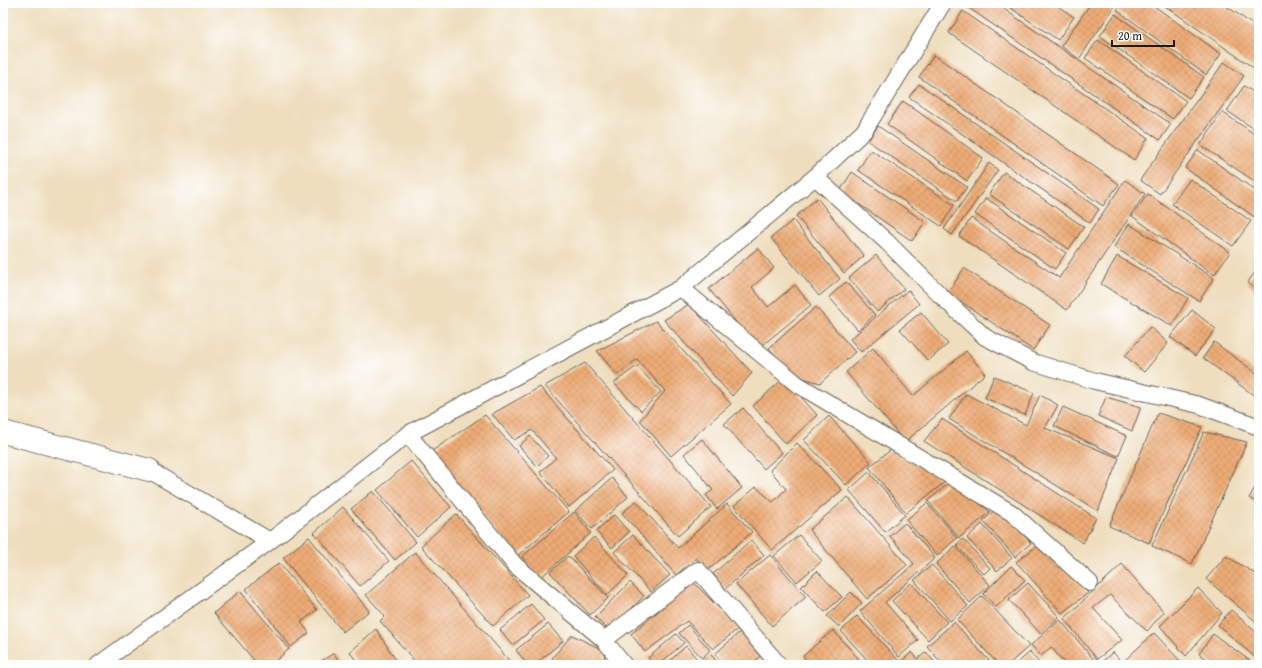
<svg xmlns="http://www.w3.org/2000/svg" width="1262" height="668" viewBox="0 0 1262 668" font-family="'Gentium Book Plus',serif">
<defs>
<pattern id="building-cross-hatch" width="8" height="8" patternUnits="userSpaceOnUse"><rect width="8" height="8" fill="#edac76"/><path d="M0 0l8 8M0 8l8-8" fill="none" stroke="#cb9366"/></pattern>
</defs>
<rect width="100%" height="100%" fill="#fff"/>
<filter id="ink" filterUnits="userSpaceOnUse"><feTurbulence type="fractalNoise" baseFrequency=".025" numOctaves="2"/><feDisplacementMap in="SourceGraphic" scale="8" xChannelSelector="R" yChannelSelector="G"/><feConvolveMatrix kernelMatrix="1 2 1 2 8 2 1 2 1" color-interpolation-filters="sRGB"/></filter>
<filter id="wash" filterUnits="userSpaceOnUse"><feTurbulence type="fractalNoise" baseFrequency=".012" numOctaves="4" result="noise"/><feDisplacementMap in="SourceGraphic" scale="16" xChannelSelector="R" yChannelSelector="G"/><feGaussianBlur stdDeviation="0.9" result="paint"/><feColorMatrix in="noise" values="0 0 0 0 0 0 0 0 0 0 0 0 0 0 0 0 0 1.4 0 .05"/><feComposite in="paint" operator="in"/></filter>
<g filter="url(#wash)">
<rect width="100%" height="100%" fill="#eedebe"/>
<g id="blocks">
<path fill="url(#building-cross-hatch)" d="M968,3H995L1171,124L1160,140L966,6Z
M1003,3H1053L1074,17L1058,40Z
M1091,3H1117L1079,59L1061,46Z
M1122,3H1150L1221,54L1206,75L1117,10Z
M1161,3H1222L1259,29V69L1258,71Z
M963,11L1148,138L1134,160L949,33Z
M1115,14L1204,77L1189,98L1100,36Z
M1098,40L1186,101L1173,119L1085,58Z
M934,55L1119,184L1103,206L919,77Z
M1224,62L1244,76L1160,194L1140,180Z
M919,84L1099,209L1090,223L909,97Z
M1244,86L1259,96V132L1227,111Z
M903,101L983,158L967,181L887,124Z
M1222,112L1259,137V184L1200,145Z
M878,126L967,187L957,201L868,141Z
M871,150L954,205L941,226L858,170Z
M1198,150L1259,193V214L1256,218L1185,168Z
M989,163L998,170L952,235L944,229Z
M852,172L925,222L912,241L840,191Z
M1004,172L1084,227L1069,249L989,194Z
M1190,179L1251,221L1233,246L1172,204Z
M1125,180L1145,194L1067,310L959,236L971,218L1059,278Z
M1148,194L1230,252L1214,275L1132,216Z
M817,198L864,256L844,273L796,216Z
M986,198L1066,253L1055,269L975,214Z
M793,220L840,279L819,296L771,238Z
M1129,224L1214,278L1199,301L1114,247Z
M758,248L774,268L752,287L768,307L795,285L811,305L758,349L709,289Z
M876,255L904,289L877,312L849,278Z
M1117,256L1188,298L1172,326L1101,284Z
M1259,267V292L1247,283Z
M964,268L1050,325L1033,350L948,293Z
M846,282L875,315L858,330L829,297Z
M908,290L919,304L861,352L850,339Z
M689,304L752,373L732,396L664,320Z
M816,307L855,352L820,383L792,375L769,348Z
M1192,310L1216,329L1195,356L1170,337Z
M921,312L948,344L928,361L900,329Z
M656,321L731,404L671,456L640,420L665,391L637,359L617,375L597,351Z
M1150,327L1168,343L1144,372L1125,356Z
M1214,342L1259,375V399L1203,358Z
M873,348L913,396L966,351L985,374L905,442L846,372Z
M585,363L711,507L678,536L545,386Z
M637,366L661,392L641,411L614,383Z
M994,376L1034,393L1025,415L985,398Z
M784,378L817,415L786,444L753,406Z
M540,387L613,470L569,507L540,472L556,458L532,430L514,440L492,414Z
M966,394L1026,425L1040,395L1058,405L1045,428L1119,458L1098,511L949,419Z
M1106,397L1141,407L1132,431L1098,416Z
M1063,407L1127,436L1118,456L1054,426Z
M743,408L782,453L764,469L724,424Z
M1158,413L1202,427L1149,543L1109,526Z
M485,415L569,512L517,556L429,453Z
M829,416L871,462L846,485L804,440Z
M942,419L1096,518L1083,543L924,441Z
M1204,432L1247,442L1192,564L1152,546Z
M530,436L548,456L537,466L519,446Z
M702,439L742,488L717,509L706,495L713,490L684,454Z
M797,443L842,490L772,550L734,506L756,487L773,502L786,489L770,470Z
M892,449L945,482L906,513L869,467Z
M411,461L451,507L417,537L377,490Z
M869,472L905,515L885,532L849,490Z
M612,478L628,497L592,529L575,511Z
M952,480L990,512L959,538L928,501Z
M1259,481V504L1249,498Z
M373,491L416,542L395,560L351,509Z
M848,497L907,565L867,599L809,530Z
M636,501L678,548L727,504L752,532L707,571L696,558L676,575L622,513Z
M927,503L957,538L937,556L906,520Z
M343,507L389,561L360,586L314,533Z
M998,507L1031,543L1015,557L983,521Z
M574,512L591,533L540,578L522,557Z
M456,514L528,595L493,626L421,546Z
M614,515L629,532L612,548L596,531Z
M905,523L935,558L885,602L918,640L899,657L860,611L914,564L890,536Z
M982,524L1012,558L997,571L967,538Z
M633,535L670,575L651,592L614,552Z
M799,535L822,561L797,582L774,556Z
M309,537L369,611L343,632L283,558Z
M594,537L628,575L607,595L573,556Z
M963,539L990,568L984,574L956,545Z
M751,540L764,555L725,589L713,574Z
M1041,543L1088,593L1062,613L1016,562Z
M955,546L990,585L970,603L936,564Z
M415,552L513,665H418L380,621L385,616L366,595Z
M770,555L806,597L772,626L736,584Z
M568,556L608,598L590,615L550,572Z
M1226,556L1259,576V624L1206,579Z
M279,563L317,610L301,622L309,633L291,647L246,589Z
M1122,564L1164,612L1147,631L1110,595L1093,608L1122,640L1097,659L1064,619Z
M932,565L968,606L950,621L914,580Z
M1011,566L1025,580L996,607L983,594Z
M817,571L842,597L825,612L801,587Z
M630,582L644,596L609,631L595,617Z
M693,582L739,628L713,649L687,621L645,652L631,634Z
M911,583L947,622L928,640L892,601Z
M1028,583L1059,617L1041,634L1009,600Z
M1198,588L1222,613L1186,656L1160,626Z
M240,591L289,649L271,665H258L214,613Z
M851,592L862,603L839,627L827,616Z
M982,596L1029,646L1008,665H999L957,620Z
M531,604L544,620L513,645L500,630Z
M1231,610L1259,635V661L1218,625Z
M857,616L898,660L893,665H872L841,631Z
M1060,620L1096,662L1093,665H1066L1051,647L1041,656L1031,645Z
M954,622L993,665H943L927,646Z
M548,624L563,641L534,665H528L516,650Z
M688,625L710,650L702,658L679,633Z
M376,629L399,665H359L350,652Z
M742,630L763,654L750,665H725L715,654Z
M833,630L864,665H811L803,656Z
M1154,633L1184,665H1127L1124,661Z
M676,634L684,643L658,665H654L648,658Z
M1213,634L1256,665H1214L1199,654Z
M572,635L605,651L604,660L595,665H556L552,658Z
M686,646L697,659L690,665H665Z
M912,652L918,659L926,652L937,665H897Z
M1030,652L1041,665H1015Z
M1113,652L1124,665H1098Z
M334,653L341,665H315Z
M710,654L720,665H698Z"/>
</g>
</g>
<g filter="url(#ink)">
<use href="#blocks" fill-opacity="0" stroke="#666055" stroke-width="1"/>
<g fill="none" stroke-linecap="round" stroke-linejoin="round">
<defs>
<path id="street" d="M815,177L887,242L939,294L985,337L1033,362L1095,381L1199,405L1259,427
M681,288L797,384L1012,513L1090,583
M408,434L515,565L604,640L624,665
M149,470L270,541
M604,640L698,570L779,665
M98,665L270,541L408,434L681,288L815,177L864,131L943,3"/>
<path id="secondary" d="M3,432L149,470"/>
</defs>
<use href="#street" stroke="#666055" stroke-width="18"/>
<use href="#secondary" stroke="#666055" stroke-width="24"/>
<use href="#street" stroke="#fff" stroke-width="16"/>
<use href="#secondary" stroke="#fff" stroke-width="22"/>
</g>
</g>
<rect width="1262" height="668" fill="none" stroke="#fff" stroke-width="16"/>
<path d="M1112 40v6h62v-6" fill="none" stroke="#1c1c1c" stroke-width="2"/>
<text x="1118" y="40" font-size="12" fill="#1c1c1c" stroke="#ffffff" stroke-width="3" paint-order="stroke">20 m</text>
</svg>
